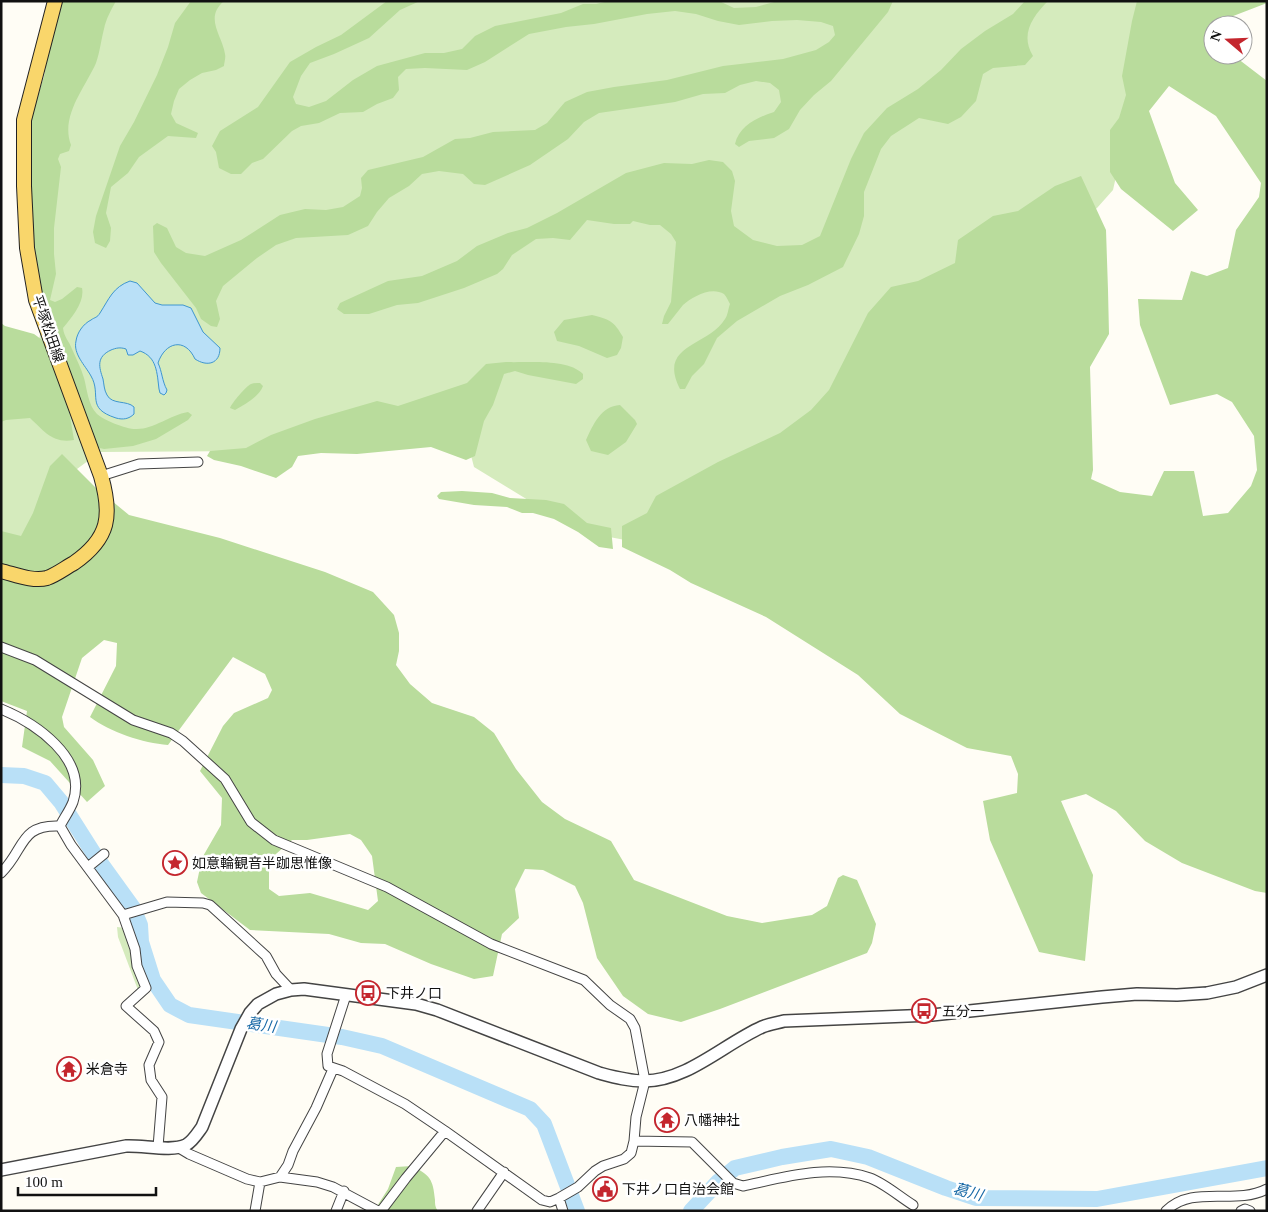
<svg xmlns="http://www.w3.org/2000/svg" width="1268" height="1212" viewBox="0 0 1268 1212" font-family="'Times New Roman','Noto Sans JP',serif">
<rect width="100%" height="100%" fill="#fffdf5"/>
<path fill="#d5ebbd" d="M86,1H1190L1126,132L1113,190L1097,208L688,532L625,540L594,534L528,500L474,467L466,436L260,451L100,452L77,469L67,538L1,545V358L37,350L44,314L42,228Z
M117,927L125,928L142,988L138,990L118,937Z"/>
<path fill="#b9dc9c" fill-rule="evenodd" d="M61,1H116C111,10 106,19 104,29C101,40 100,52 96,63C85,88 60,116 71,145L69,151L60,154L58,159L61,167L54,228V254L56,274L50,300L55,302L62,299L77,287L82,288C85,302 72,317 63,328C64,337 69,341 72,349C76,358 81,368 84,378C87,389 88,405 97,414C103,420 128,430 137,429C154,429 170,415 188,412L192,415L188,420L156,439L133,446L104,449L91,446L57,352L35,275L27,166L31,119L44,76L53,29Z
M191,1H224C204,18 222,35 225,54C226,58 224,63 224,66L216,70L202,73L190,80L179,89L174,101L171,114L176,123L198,133L196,138L168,136L139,157L128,173L111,187L106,213L111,228L110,241L106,248L95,243L93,232L96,216L120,146L134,122L157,75L168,47L175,23Z
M387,1H420L400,10L369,38L334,54L310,63L301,76L293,97L296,104L309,107L326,101L353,80L377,66L425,53H444L462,49L475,36L495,26L561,13L583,4H596L609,1H719L734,8L756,7L778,1H893L888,12L831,81L814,95L800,110L789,129L774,138L749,141L739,147L735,144C739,126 758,117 774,112L781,102L779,90L770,83L756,81L740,85L725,93L703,94L675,102L599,113L584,122L568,139L530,165L485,185L474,184L463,174L439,171L422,174L409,186L389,198L377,212L368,226L348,235L296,238L276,245L257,258L223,286L216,301L220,319L217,327L211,326L201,319L196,308L161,263L154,252L153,226L157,223L167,228L176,247L186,253L205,256L241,240L280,215L305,209L326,210L343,207L360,196L362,188L361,178L368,170L423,157L455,139L470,138L493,132L535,130L547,123L565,102L587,92L614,87L667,80L723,66L783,59L816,50L829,42L835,35L833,26L821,22L797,20L772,21L739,25L718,21L696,14L675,11L647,14L594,24L566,27L529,34L485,62L467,70L425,68L406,69L398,77L399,90L393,98L377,104L363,112L340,113L319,123L301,126L292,131L263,159L252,163L241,174H231L219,168L216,152L212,146L220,131L258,107L290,62L316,47L341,35Z
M1025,1H1048C1032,17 1020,35 1033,56L1025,65L993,68L983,74L976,101L961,117L948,124L919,118L891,136L881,149L864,192V216L859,234L843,267L808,285L780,296L737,321L717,338L704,364L692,376L685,389H680C657,344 708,347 725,319C728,315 728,309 730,304C728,301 727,297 724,294C711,286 692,297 683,305C678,311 673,318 668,324H662L664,316L671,302L676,242L671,234L660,225H650L633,221L630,224H614L587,220L570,240L553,238L536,239L512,255L503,269L497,274L464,288L418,303L397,305L369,314H344L337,309L340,303L388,281L422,276L457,261L477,246L508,233L527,228L557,213L626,173L664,163L692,164L709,160L723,162L732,171L735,181L731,211L734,226L753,240L777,246L802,245L820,236L851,159L864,133L887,108L918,89L941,70L961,49L985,31L1013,14Z
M1137,1H1267V3L1228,18L1226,25H1213V55H1233L1267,81V893L1255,891L1182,863L1145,841L1116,811L1086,794L1061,801L1093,875L1085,961L1039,952L990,840L983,801L1017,793L1018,774L1011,756L967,748L900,714L858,675L766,617L691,583L670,570L622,547V526L647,513L656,496L718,462L780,433L811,410L829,390L868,313L891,287L918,281L955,263L958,240L993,216L1018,211L1055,186L1081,176L1106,230L1108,290L1109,334L1090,367L1093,470L1091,479L1120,492L1152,496L1164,471H1194L1203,516L1228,513L1251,486L1257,470L1254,436L1232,402L1217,394L1170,405L1140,325L1138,299L1182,300L1191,271L1207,276L1228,268L1236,230L1259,197L1261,183L1216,116L1169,86L1149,111L1175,183L1198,210L1173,231L1121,189L1110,172V130L1119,118L1126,95L1122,76L1132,21Z
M592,315C609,319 614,321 623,337L621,348L617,355L607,358L579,346L557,341L554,332L564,320Z
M1,323L5,326L34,334L45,342L61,380L70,416L74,440C53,444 44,431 30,418L6,420L1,422Z
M506,362C528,363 567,358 583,374V379L576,384L528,375L515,371L504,374L493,405L484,421L475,456L466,460L431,447L357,454L321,453L298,456L292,467L276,478L241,466L214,460L207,456L210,451L246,448L271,435L315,419L377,401L398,406L467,383L486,364Z
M260,383L263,386C259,397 245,404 235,410L230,408C232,403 246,386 251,384C254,383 257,383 260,383Z
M620,405L635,420L637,424L626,442L608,455L591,451L586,440C593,425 601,406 620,405Z
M62,454L95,487L129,515L220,538L325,572L373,592L394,615L399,633V651L396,665L410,684L432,703L474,717L494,733L516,769L542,802L565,819L611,841L634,880L727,916L762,923L812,915L827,906L838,878L843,875L857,880L876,924L872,943L867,953L720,1009L681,1022L648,1014L623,996L597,958L583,903L575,886L543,870L525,869L515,889L519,918L502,934L493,976L474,979L431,964L385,944L361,943L329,934L250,930L201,893L197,882L202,858L221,825L222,798L200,771L223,726L234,713L268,698L272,690L265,674L233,657L168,745C143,743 110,732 90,717L116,666L117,643L104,640L82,658L62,717L64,727L93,760L105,786L87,802L50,761L22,747L27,711L1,701V531L21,536L33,513L50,466ZM350,834L361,840L372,856L378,901L368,910L310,893L279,896L269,889V860L292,840H307Z
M462,491L492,493L510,498L546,500L564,504L587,523L611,528L613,549L599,547L578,532L554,519L533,513H522L507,507L474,505L439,499L437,496L441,492Z
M412,1166C430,1175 433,1179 435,1200C435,1204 435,1207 438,1211H374L388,1189L396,1167Z"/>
<path fill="#b9e0f7" stroke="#3f96cf" d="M130,281L137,283L155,303L162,305H183L191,308L203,332L220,348C220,364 207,367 195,359C185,337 165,342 158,363C162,371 162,381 167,390L166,393L164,395L160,393L159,389C157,373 157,357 140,351L133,355H128L126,349C120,347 116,348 111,350C96,357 99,367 103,379C104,384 104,390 107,395C112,405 127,400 134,407V414C129,419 123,420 116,418C85,408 102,395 91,376C85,365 73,354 76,341C77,333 83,324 91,320C95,317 97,318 100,313C109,299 113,287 130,281Z"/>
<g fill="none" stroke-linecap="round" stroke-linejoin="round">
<path stroke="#b9e0f7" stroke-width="16" d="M1,775L24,776L45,783L61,802L94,854L133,908L140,925L141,942L153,980L170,1005L189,1015L342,1037L382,1046L530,1109L544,1124L577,1211
M691,1211L718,1182L735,1168L782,1157L831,1149L868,1157L946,1188L976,1198L1097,1199L1267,1168"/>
<defs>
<path id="minor" d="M101,476L139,464L198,462
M1,647L35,660L133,720L171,733L183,741L225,779L251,822L274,840L387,887L491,944L584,980L610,1005L630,1019L635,1028L645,1081L636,1117L634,1141L631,1153L624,1159L603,1166L595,1171L578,1187L559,1198L550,1202L542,1200L445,1131L405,1104L343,1071L328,1066L327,1054L346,995
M1,709C35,723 88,758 73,802C70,810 64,818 60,826
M60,826L71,845L123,915L135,949L137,966L146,988L126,1006L154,1031L159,1042L149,1065L151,1080L162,1097L158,1147
M88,867L104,854
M1,873C25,850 19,824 60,826
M123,915L167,902L203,903L210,905L266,956L276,974L291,990
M634,1141L692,1142L733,1183L743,1186C785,1177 828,1164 870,1178C884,1183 900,1197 913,1205
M179,1148L189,1154L247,1179L260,1182L280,1177L317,1182L333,1187L378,1211
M280,1177L288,1165L293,1151L316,1108L333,1069
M559,1198L563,1211
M255,1211L260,1182
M336,1211L344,1191
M381,1211L406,1178L445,1131
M477,1211L504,1172
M1166,1211C1193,1184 1234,1206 1267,1189
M1241,1211L1245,1209L1250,1211"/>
<path id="tertiary" d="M1,1170L126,1146C143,1145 172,1152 186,1145C193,1141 197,1134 202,1127L241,1029L250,1013L258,1004L276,994L291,990L304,989L416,1004L437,1010L599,1073C614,1077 628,1081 644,1081C687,1081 724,1044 762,1027C769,1024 777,1023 784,1021L932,1015L1102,997L1137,994L1177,995L1207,993L1236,987L1267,975"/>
<path id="primary" d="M1,571C14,574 33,582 47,578C56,575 65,568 74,563C110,538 112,515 101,476L36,300L27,248L24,186V120L55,1"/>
</defs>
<use href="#minor" stroke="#444" stroke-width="11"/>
<use href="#tertiary" stroke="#444" stroke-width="14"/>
<use href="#primary" stroke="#222" stroke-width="16"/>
<use href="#minor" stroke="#fff" stroke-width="9"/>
<use href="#tertiary" stroke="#fff" stroke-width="11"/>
<use href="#primary" stroke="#f9d66b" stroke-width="14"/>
</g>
<defs>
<symbol id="sight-ring" viewBox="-11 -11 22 22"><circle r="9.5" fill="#fff" stroke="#c4262e" stroke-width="1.5"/><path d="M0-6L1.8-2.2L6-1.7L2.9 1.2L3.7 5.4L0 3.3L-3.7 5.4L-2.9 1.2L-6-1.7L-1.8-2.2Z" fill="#c4262e"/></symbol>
<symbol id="bus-ring" viewBox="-11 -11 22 22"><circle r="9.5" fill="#fff" stroke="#c4262e" stroke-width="1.5"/><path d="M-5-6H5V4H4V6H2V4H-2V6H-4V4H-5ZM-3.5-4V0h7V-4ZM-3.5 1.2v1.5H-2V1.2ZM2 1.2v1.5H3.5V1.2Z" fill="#c4262e"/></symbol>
<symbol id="temple-ring" viewBox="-11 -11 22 22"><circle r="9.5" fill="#fff" stroke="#c4262e" stroke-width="1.5"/><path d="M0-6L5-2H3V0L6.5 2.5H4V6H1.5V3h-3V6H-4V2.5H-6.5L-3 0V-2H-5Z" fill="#c4262e"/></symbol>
<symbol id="civic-ring" viewBox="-11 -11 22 22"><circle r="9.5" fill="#fff" stroke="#c4262e" stroke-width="1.5"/><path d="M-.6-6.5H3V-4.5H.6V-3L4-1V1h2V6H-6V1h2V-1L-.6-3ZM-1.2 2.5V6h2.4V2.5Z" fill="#c4262e"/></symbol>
</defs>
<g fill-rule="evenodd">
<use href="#sight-ring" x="161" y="849" width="28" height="28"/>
<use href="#bus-ring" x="354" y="979" width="28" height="28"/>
<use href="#bus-ring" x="910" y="997" width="28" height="28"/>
<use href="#temple-ring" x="55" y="1055" width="28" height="28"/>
<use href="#temple-ring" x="653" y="1106" width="28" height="28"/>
<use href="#civic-ring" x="591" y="1175" width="28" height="28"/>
</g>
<g text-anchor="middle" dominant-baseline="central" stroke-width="5" stroke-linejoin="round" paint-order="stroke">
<g font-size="14" fill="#111" stroke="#fff">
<text transform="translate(48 329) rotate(71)">平塚松田線</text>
</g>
<g font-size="14" fill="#111" stroke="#fff" text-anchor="start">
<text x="192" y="863">如意輪観音半跏思惟像</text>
<text x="386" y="993">下井ノ口</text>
<text x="942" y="1011">五分一</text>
<text x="86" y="1069">米倉寺</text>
<text x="684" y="1120">八幡神社</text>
<text x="622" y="1189">下井ノ口自治会館</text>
</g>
<g font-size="15" font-style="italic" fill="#1768a6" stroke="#fff">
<text transform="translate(261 1025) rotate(8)">葛川</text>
<text transform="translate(968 1192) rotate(15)">葛川</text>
</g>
</g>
<rect width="1268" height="1212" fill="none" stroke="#111111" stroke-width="5"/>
<g transform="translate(1228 40) rotate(289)"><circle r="24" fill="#ffffff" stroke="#a0a0a0"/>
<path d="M0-4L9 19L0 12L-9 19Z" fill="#c4262e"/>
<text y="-8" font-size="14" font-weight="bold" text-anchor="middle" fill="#111111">N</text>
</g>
<path d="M18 1187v8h138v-8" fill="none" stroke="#111111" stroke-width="2.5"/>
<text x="25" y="1187" font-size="15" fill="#111111" stroke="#ffffff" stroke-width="4" paint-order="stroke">100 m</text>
</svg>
